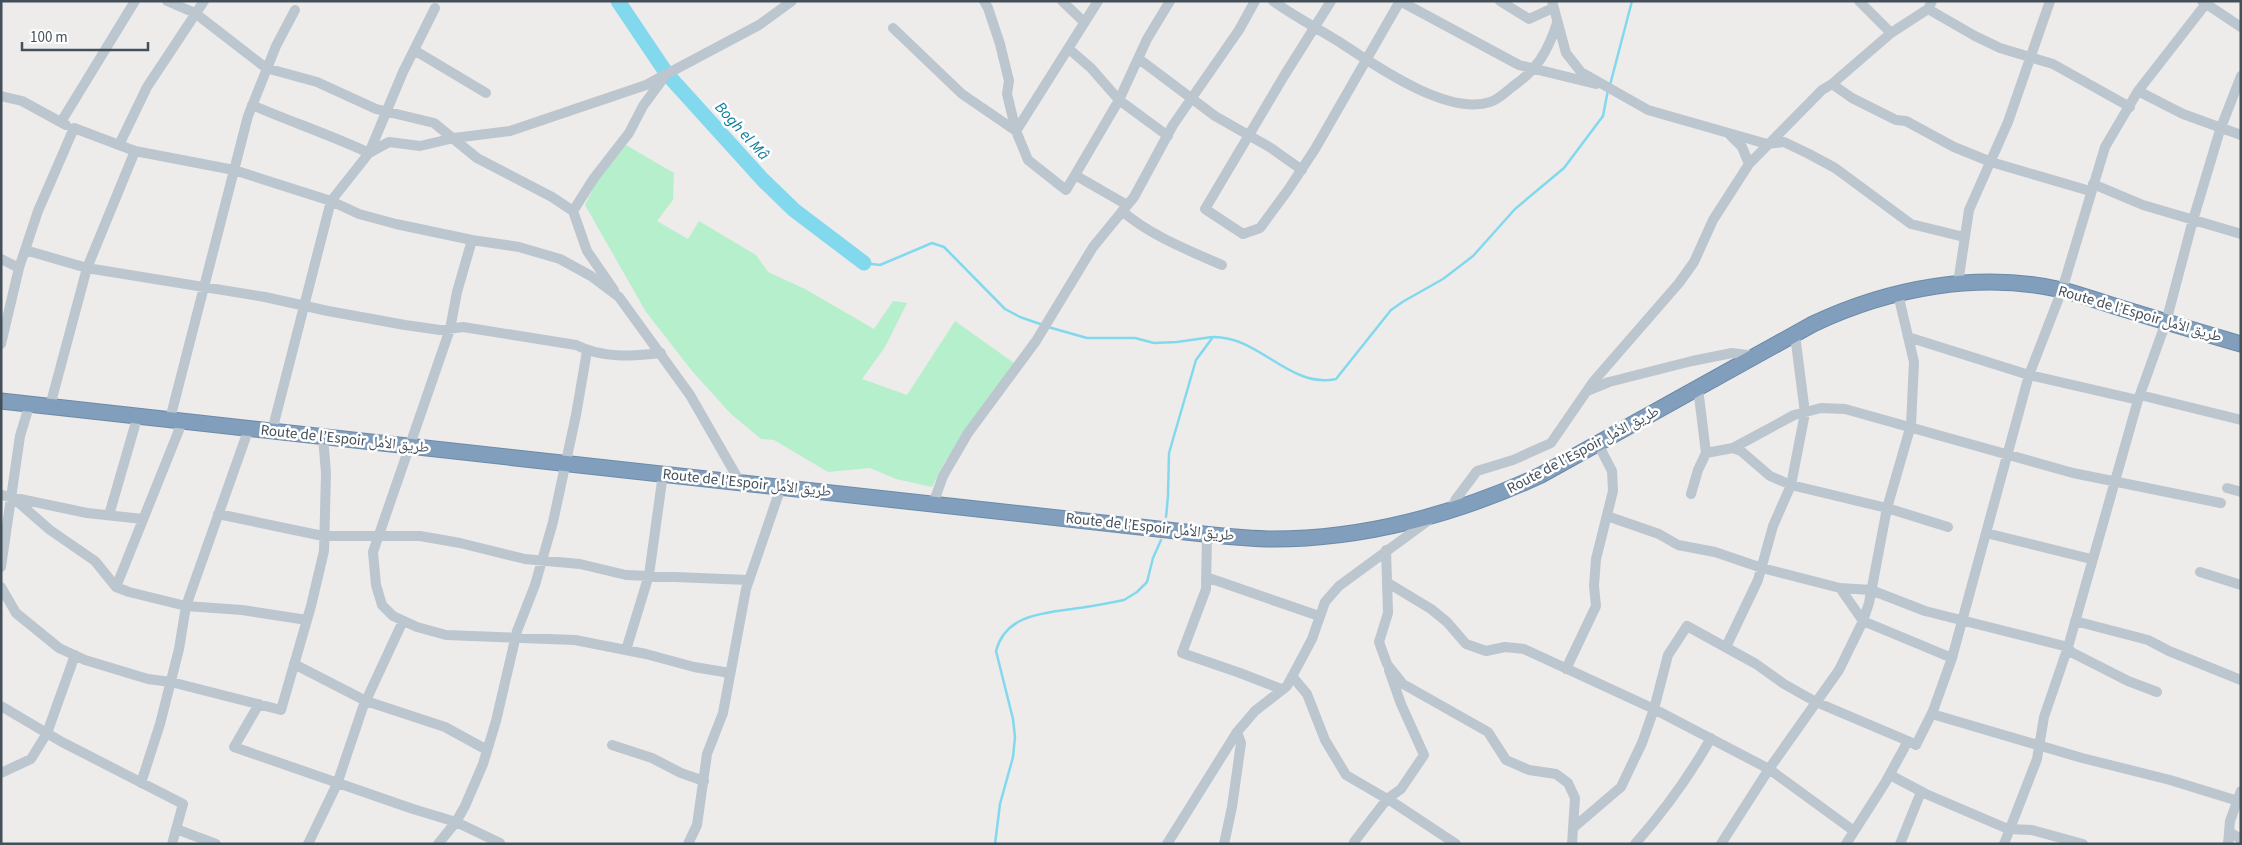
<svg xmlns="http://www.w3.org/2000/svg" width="2242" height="845" viewBox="0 0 2242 845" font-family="'Source Sans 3','Noto Naskh Arabic',sans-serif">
<rect width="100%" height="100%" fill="#eeebeb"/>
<path fill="#b6efcb" d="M626,145L674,173L673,200L657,221L688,239L699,221L756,255L768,272L805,289L874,329L893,301L907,303L885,347L862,379L907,395L955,321L1014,363L944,463L932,487L896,479L870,468L828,472L774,440L761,439L731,414L692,371L646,312L585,205L598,179Z"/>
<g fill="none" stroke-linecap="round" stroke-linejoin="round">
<path stroke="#82d9ee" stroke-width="2.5" d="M1610,85L1632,1
M864,263L880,265L932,243L944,247L1005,309L1020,317L1043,325
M1048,327L1087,338H1135L1154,343L1177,342L1212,337
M1166,517L1168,496L1169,453L1196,360L1213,337C1259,336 1290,389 1336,379L1391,310L1404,301L1443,279L1473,256L1515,209L1564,168L1603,116L1608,90
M995,844L1000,804L1013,757L1015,737L1013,719L996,651C1006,613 1046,613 1079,608C1094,606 1109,603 1124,600L1137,592L1147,582L1153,558L1161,540"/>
<path stroke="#82d9ee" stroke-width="15" d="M618,1L667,74L763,180L794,210L864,263"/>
<defs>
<path id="highway" d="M1,401L1158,529C1195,533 1232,538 1268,539C1362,540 1457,514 1541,475L1813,324C1889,288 1979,271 2062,290C2083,295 2103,303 2124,309C2163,321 2202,333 2241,344"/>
</defs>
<use href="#highway" stroke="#6c8aa8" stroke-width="17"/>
<path stroke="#bbc6cf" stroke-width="10" d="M167,1L195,13L266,68L317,82L376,109L434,123L477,158L552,197L573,211
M984,1L988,8L1000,44L1009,81L1007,94L1016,131L1028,160L1066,190L1075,175L1127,205
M1062,1L1084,22
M1273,1C1295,17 1319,29 1341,43C1376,66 1447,116 1490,102C1498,100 1506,92 1512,87C1537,70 1548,51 1557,23
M1331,1L1284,76L1205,209L1243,234L1260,228L1288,190L1315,149L1400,1
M1400,1L1519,65L1596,84
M1500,1L1529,19L1553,8
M1552,1L1566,53L1581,72L1648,110L1767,144L1784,142L1809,154L1835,168L1911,224L1964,237
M1859,1L1891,33
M2202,1L2241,27
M1928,9L1975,36L2000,48L2053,64L2130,107
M893,28L962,94L1016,131L1098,1
M1069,49L1091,68L1119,100L1168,136
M414,50L486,93
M1139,59L1215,116L1271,148L1302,170
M1832,84L1852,98L1896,120L1906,121L1954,147L1991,162L2090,191
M2138,91L2183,114L2241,135
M1,96L22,101L66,125
M252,105C291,122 331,135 369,153L403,72L435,8
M61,122L135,1
M1730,135L1742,147L1749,164
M119,145L147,87L204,1
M1075,175L1119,100L1147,39L1170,1
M2093,184L2143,205L2241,234
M1122,211C1151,236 1188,250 1222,265
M472,240L457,292L450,329L373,552L376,585L382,605L393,616L417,627L446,635L575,640L646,654L694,667L730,673
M25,250L87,268L265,297L328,311L405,325L440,330L463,327L576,345C604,359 631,356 661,353
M1,259L19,268
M1958,283L1969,210L2008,122L2050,1
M614,290L587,251L573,211L594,178L629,133L643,106L665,76
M1908,337L2029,375L2138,400
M1,344L19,268L38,211L74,128L135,151L234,170L331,201L359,214L396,224L472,240L519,247L560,259L591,276L619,297L690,395L740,482
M1587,391L1609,382L1692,361L1732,353L1755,356
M2140,395L2241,420
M50,406L87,268L135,151
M170,419L248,116L276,46L295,10
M272,431L331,201L369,153L389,142L420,146L454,138L510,131L646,85L759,25L792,1
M1733,448L1741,451L1770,476L1791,485L1887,508L1948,527
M1706,453L1733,448L1794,415L1821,408L1845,409L2073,473L2221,503
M2227,488L2241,492
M1691,494L1698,470L1706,453L1698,388
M1,495L87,513L143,519
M11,496L50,530L95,561L116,587L129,592L186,606L242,610L307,620
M933,504L943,476L968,433L1036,341L1093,247L1134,197L1173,125L1239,30L1255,1
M1450,511L1456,499L1477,471L1513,460L1551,443L1593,382L1679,283L1694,262L1713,220L1749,164L1822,90L1832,84L1891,33L1928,9L1932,1
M218,514L323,536H420L460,543L525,559L580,564L626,575L748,580
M109,515L138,415
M1607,516L1659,534L1678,545L1715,552L1762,568L1840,588L1871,590L1925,611L2068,647L2071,652L2128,681L2157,692
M1986,533L2091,559
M1207,534L1206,589L1182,653L1240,673L1281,689
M1386,550L1388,613L1379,642L1387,664L1403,684L1488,732L1506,760L1529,770L1556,774L1568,783L1575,798L1572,844
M1,567L20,436L30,403
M2200,572L2241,585
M1206,577L1319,616
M1388,583L1431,609L1447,622L1466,644L1486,651L1505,647L1524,649L1654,709L1769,769L1854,831
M1,587L16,613L59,648L85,660L148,679L171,682L281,710L311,606L324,551L326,473L323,437
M116,587L183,420
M1840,588L1863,621L1952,658
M2075,621L2148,640L2169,651L2241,680
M1726,647L1758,580L1773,526L1791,485L1805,413L1795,335
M626,650L649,575L663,474
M294,664L366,701L445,727L487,750
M1566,669L1596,606L1594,586L1596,559L1613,491L1612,471L1598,444
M1292,676L1307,694L1325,740L1346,775L1394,803L1456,844
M259,704L234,747L413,809L456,822L500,843
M1,706L62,742L183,804L172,844
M1932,714L2082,758L2170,780L2238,801
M612,745L652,758L681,773L704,781
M1,773L31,759L47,733L75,655
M1890,775L1926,794L2008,829L2032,830L2083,844
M141,783L160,724L179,649L186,606L249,428
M1573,828L1621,787L1642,743L1654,709L1668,655L1687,626L1756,664L1784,684L1816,702L1908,741
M176,829L216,844
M2229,832L2241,839
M1354,842L1387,799L1401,789L1424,755L1401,704L1389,670
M308,844L337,784L363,707L403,621
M438,844L456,822L465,806L483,764L496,721L517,631L535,585L553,522L576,415L587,351
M688,844L697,825L707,754L723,713L746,589L781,487
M1167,844L1237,732L1255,711L1287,686L1312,639L1325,602L1339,586L1429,520
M1224,844L1232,807L1241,743L1237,732
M1635,844C1664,811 1689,777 1711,738
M1721,844L1769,769L1839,670L1863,621L1869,603L1887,508L1911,425L1914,362L1898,294
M1846,844L1885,783L1908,741L1916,745L1933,711L1952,658L2029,375L2062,290L2105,147L2138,91L2205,5
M1900,844L1921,792
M2004,844L2037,759L2044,717L2068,647L2138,400L2166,322L2193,220L2220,130L2241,76
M2228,844L2230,821L2241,791"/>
<use href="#highway" stroke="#819fbd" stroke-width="15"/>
</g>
<g text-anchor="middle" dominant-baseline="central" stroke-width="5" stroke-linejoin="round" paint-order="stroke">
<g font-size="15" fill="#434f59" stroke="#fff">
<text transform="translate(2140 314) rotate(16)">Route de l’Espoir طريق الأمل</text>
<text transform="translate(345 439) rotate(6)">Route de l’Espoir طريق الأمل</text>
<text transform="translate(1583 450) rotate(-28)">Route de l’Espoir طريق الأمل</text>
<text transform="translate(747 483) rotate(6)">Route de l’Espoir طريق الأمل</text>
<text transform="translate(1150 527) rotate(6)">Route de l’Espoir طريق الأمل</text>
</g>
<g font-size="16" font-style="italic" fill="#097c99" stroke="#fff">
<text transform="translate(742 131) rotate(48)">Bogh el Mâ</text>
</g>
</g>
<rect width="2242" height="845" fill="none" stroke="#434f59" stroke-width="5"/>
<path d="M22 42v8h126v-8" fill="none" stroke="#434f59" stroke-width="2.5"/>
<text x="30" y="42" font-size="15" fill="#434f59" stroke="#ffffff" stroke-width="4" paint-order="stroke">100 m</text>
</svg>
